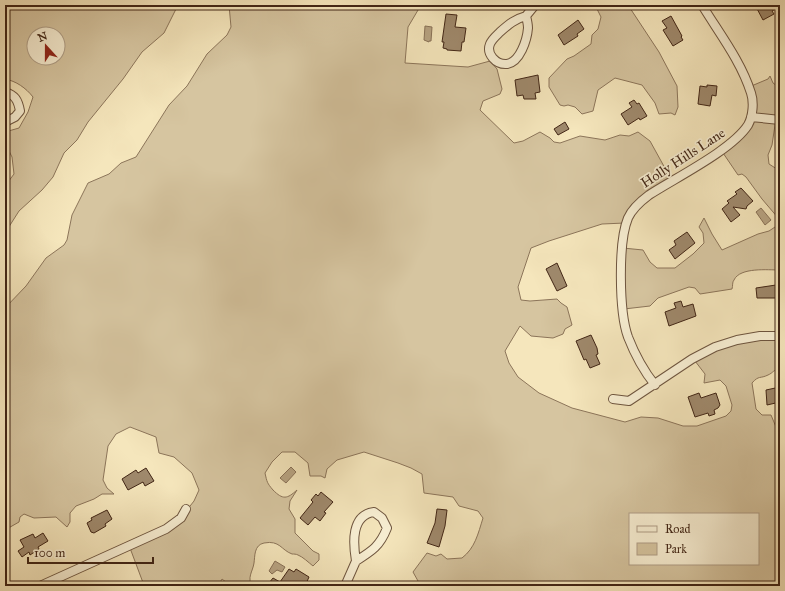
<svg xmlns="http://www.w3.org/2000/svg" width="785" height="591" viewBox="0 0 785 591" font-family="'IM FELL Great Primer',serif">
<rect width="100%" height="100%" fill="#f5e6bc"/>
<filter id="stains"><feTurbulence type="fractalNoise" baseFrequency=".005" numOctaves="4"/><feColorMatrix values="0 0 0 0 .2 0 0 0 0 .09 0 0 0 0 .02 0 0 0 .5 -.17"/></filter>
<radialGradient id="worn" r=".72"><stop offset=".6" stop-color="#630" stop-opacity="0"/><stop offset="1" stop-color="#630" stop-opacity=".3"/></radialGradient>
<path fill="#d6c5a0" stroke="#8c755a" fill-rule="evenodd" d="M5,5H178L164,33L142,52L123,79L88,122L77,140L64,153L53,177L42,190L19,211L5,233V186L14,174L12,157L5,143V132L19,128L28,112L33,97C26,88 16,81 5,79ZM34,34H58V58H34Z
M229,5H421L408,27L405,63L468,67L490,61L497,69L502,89L500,94L483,101L480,110L514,143L523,141L540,132L550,138L554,142L560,143L580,136L605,140L620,135L629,136L638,132L650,141L671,179L644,198L625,223L602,224L549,241L531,248L518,287L521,300L530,301L557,299L561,303L567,307L572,325L565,329L563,334L553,338L531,336L520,326L505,351L509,363L518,377L539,393L572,408L625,422L641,417L658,418L683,426H697L726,416L731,411L732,405L726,386L720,380L704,383L705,374L695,361L734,339L780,335V369C774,369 773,373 768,375C760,379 759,375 752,383L756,409L762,415H771L776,427L780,426V586H419L418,581L413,572L427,553L436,556L441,554L447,559L462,558C475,548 478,534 483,518L478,511L459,506L453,497L424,493L422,474L411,468L398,463L364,452L337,460L327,469L325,478L321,476H310L308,463L295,452H282L272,462L265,473C267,482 267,483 273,490C283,500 287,499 297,490L290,501L289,509L295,519V533L313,551L319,554V560L313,566C308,562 303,557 298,555C296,554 294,554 292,554C281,550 280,540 264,543C254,545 255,556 254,563C253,571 246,579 253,586H231L222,579L218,586H145L142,580L130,548L175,525L194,501L199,490L192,473L174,457L159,453L156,437L130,427L116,434L108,446L103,480L107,488L114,494H102L94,499L76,506L70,513V522L67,527L56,517L34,518L24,514L20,517L19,522L5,530V308L26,286L46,258L64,245L67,240L72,215L88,183L109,174L121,163L136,157L169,105L187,86L207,54L227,35L231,27ZM630,514H758V564H630Z
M595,5H628L659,52L677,86L678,107L675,115L671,113L659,114L655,103L642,85L615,78L598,90L593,111L582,114L575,107L568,105L564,106L560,105L549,87V78L567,59L574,56L591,44L592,35L598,29L601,17Z
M770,76L773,83L780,88V123H776L775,125L772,145L768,155L769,164L780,171V270C768,270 740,267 734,280C732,282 733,286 732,289L700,294L695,288L689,287L658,298L650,306L624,309L623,248L643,250L650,262L657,268H675L693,254L704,243L703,233L699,227L704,218L712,234L722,250L758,234L769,231L778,225L779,219L762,199L746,177L742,174L738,175L721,150L736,138L751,116L749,87L768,79Z"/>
<path fill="#b8a483" stroke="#887157" d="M425,26L432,27L431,41H429V42L424,40Z
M761,208L771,220L765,225L756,212Z
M291,467L296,472L286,483L280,478Z
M275,561L285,567L282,572L277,570L272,574L269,571Z"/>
<path fill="#9f896c" stroke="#412515" d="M755,5H780V6L772,11L774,14L763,20Z
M446,14L457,15L455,27L466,28L464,42H462L461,51L447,50V49L443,48L444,42H442Z
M671,16L682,36L681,37L683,40L673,46L663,30L667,28L662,21Z
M578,20L584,29L577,34L578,36L564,45L558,35Z
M538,75L540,92L535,93L536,99H524L523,95L517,96L515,80Z
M707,85L717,86L716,96L712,95L710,106L698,104L700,86L707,87Z
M634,100L637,104L639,103L647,116L640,120L639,118L628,125L621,114L632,107L629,103Z
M565,122L569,129L558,135L554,129Z
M741,188L753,201L747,206L746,209L733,207L740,215L731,222L722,209L729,203L727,201L737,194L735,192Z
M687,232L695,243L675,259L669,250L676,245L674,241Z
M557,263L567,286L557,291L546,269Z
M776,285L780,286V298H757L756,288Z
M681,301L683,307L693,304L696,316L669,326L665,312L676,308L674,303Z
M591,335L597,348L598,354L596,355L600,364L590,368L586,359L584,360L576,341Z
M780,387V402L767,405L766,390Z
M699,393L701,398L716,393L720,405L718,408L714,410L715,414L709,416L708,413L695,417L688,397Z
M146,468L154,481L145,486L143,482L128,490L122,479L136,470L138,473Z
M321,492L333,502L324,512L326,513L320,521L315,517L308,525L300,518L313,502L311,500L316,494L318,496Z
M437,509L447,510L445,526L439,547L427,543L435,523Z
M107,510L112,519L105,524L106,526L94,533L91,532L87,523L92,520L91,518Z
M43,533L48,541L38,547L39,549L30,555L29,552L22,557L18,551L24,547L20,540L33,534L35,538Z
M289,569L294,572L296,569L309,577L305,586H274L269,583L273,578L280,582Z"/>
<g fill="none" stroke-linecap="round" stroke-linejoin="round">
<defs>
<path id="minor" d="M526,16C527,20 528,24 528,28C527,40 520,62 507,64C496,65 486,54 490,44C492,39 497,35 500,32C509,24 515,19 526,16Z
M526,16L535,5
M5,92C15,95 18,100 20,111L15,117L5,122
M751,117L780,120
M655,385C643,370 635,355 628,337C619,312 618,242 628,218C632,209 641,201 649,195C675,178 732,150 748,125C753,116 754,102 751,93C741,61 719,33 702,5
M613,399L629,401L692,359L715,347L737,340L760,336H780
M374,512L382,518L387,528C380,546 372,551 356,561C353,543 351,515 374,512Z
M40,586L166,529L181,518L186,509
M345,586L356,561"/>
</defs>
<use href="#minor" stroke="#6e553f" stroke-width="10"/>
<use href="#minor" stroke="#f8efd3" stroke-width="8"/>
</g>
<g text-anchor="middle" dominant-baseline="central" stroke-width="3.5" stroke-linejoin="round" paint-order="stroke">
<g font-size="14" fill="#412515" stroke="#f8efd3">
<text transform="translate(683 158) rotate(-33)">Holly Hills Lane</text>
</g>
</g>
<rect width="785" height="591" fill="none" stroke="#f5e6bc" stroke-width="20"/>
<rect x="6" y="6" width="773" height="579" fill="none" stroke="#412515" stroke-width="2"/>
<rect x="10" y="10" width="765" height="571" fill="none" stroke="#412515"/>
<rect x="629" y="513" width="130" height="52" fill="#f8efd3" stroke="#af9e87"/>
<rect x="637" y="526" width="20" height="6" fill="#f8efd3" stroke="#af9e87"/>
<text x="665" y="533" font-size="12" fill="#412515">Road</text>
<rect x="637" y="543" width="20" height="12" fill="#d6c5a0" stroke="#af9e87"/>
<text x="665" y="553" font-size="12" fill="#412515">Park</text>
<g transform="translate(46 46) rotate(339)"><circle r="19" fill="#f8efd3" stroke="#af9e87"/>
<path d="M0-3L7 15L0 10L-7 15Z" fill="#8f2418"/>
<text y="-6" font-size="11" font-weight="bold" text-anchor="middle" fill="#412515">N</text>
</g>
<path d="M28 557v6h125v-6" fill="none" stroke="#412515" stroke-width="2"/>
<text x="34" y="557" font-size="12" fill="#412515" stroke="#f8efd3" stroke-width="3" paint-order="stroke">100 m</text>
<rect width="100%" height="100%" filter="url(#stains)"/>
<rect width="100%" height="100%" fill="url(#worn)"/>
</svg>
